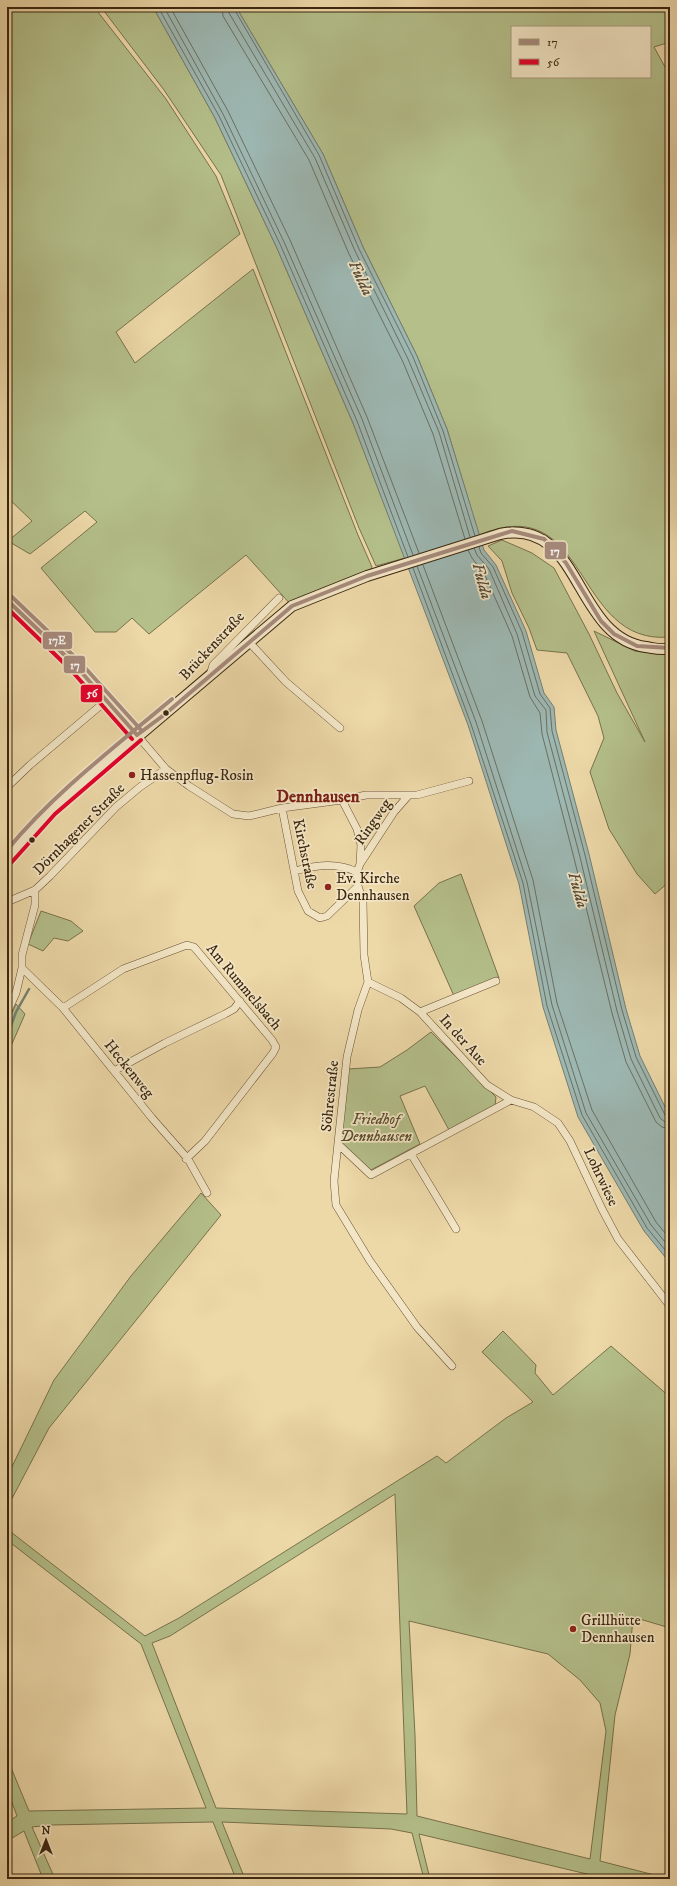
<svg xmlns="http://www.w3.org/2000/svg" width="677" height="1886" viewBox="0 0 677 1886" font-family="'IM FELL DW Pica',serif">
<rect width="100%" height="100%" fill="#edd8a8"/>
<filter id="stains"><feTurbulence type="fractalNoise" baseFrequency=".005" numOctaves="4"/><feColorMatrix values="0 0 0 0 .2 0 0 0 0 .09 0 0 0 0 .02 0 0 0 .5 -.17"/></filter>
<radialGradient id="worn" r=".72"><stop offset=".6" stop-color="#630" stop-opacity="0"/><stop offset="1" stop-color="#630" stop-opacity=".3"/></radialGradient>
<path fill="#b4bf8a" stroke="#78724c" fill-rule="evenodd" d="M7,7H94L166,99L216,176L240,234L116,332L135,363L253,269L358,535L372,567L367,576L292,606L246,555L149,634L132,618L116,632H95L41,568L97,522L85,511L30,554L8,541L32,521L7,497Z
M101,7H153L215,118L276,246L353,423L405,558L376,566L359,528L221,175L164,90Z
M236,7H670V42L654,47L670,76V637C572,646 591,488 479,535L447,429L417,356L363,247L323,154ZM512,27H650V77H512Z
M502,540L532,553L554,568L589,634L617,693L645,742L594,631L635,651L670,655V881L655,894L637,874L609,829L590,772L604,738L598,716L567,653L537,650L529,628L512,593L502,561L488,546Z
M461,874L499,978L454,996L414,906L439,883Z
M41,911L71,921L83,931L68,941L54,938L43,951L28,944Z
M16,1004L25,1014L8,1053L10,1093L7,1101V1024Z
M431,1032L496,1097L495,1105L449,1130L425,1086L400,1096L420,1144L369,1171L340,1143L348,1069L380,1067L407,1050Z
M201,1193L221,1215L49,1428L7,1508V1477L54,1380L131,1276Z
M503,1331L536,1365L535,1373L553,1395L611,1346L670,1397V1628L633,1617L630,1654L615,1715L600,1861L670,1879H609L600,1877L601,1879H592L591,1875L419,1834L430,1879H424L412,1833L391,1829L222,1822L245,1879H236L213,1822L50,1825L32,1827L55,1879H43L24,1831L7,1841V1822L17,1816L7,1789V1758L29,1811L206,1808L141,1644L7,1540V1529L145,1636L179,1618L437,1456L446,1463L506,1418L533,1402L482,1352ZM395,1494L407,1814L216,1808L152,1643L170,1636ZM409,1621L548,1654L580,1680L600,1703L606,1731L590,1859L417,1816L415,1735Z"/>
<path fill="#9db8b3" stroke="#767e71" d="M153,7H236L323,154L363,247L417,356L447,429L484,550L496,565L526,631L544,693L554,707L556,730L589,854L626,1009L640,1056L670,1117V1263L644,1231L578,1117L543,1007L519,884L468,725L353,423L276,246L215,118Z"/>
<g fill="none" stroke-linecap="round" stroke-linejoin="round">
<path stroke="#6c6f61" stroke-width="1" d="M158,7L219,116L280,244L357,421L408,557
M164,7L223,114L284,242L362,419L413,555
M170,7L228,111L290,240L367,417L419,553
M222,7L223,16L309,160L349,254L403,362L433,434L465,539
M228,7L229,13L315,158L355,251L408,359L439,432L470,537
M233,7L319,155L359,249L413,357L443,431L475,536
M479,547L481,553L493,567L522,632L540,694L550,708L552,731L585,855L622,1010L636,1057L665,1115L670,1118
M474,548L477,555L489,569L517,634L535,696L546,710L547,732L580,857L617,1011L631,1059L660,1118L665,1122L670,1123
M468,550L472,558L484,573L512,636L530,697L540,713L542,734L574,858L612,1013L626,1062L656,1122L662,1127L670,1129
M423,565L482,721L533,880L557,1003L592,1110L656,1222L670,1239
M417,566L476,722L527,882L552,1005L586,1113L651,1225L670,1248
M413,568L471,724L523,883L547,1006L582,1115L647,1228L670,1256"/>
<path stroke="#767e71" stroke-width="2.5" d="M7,1037L16,1012L29,989"/>
<defs>
<path id="street" d="M249,642L286,682L340,728
M210,675L213,665L279,598
M137,735L166,769L189,786L233,814L249,816L282,808L342,800L366,795H417L469,781
M7,787L30,765L107,700
M342,800L357,829L361,845L360,864L357,872L358,886L363,901L364,955L368,982L358,1010L347,1057L334,1181L336,1205L370,1261L417,1327L452,1366
M282,808L298,891L308,911L320,918L327,916L358,886
M360,864L394,812L408,796
M295,871C316,865 337,862 357,872
M7,902L35,890L50,876L116,807L140,787L166,769
M22,968L63,1008L152,1118L188,1159L207,1193
M368,982L401,998L420,1012L496,981
M63,1008L123,969L187,945L194,947L272,1040L276,1047L273,1053L205,1141L186,1159
M420,1012L487,1085L511,1100L534,1107L558,1123L570,1141L602,1209L618,1239L670,1306
M7,1013L16,993L22,968V955L35,905V890
M114,1071L165,1043L225,1014L234,1009L240,1001
M338,1144L371,1175L511,1100
M411,1154L456,1229"/>
<path id="secondary" d="M7,600C55,641 96,687 137,735
M7,859L51,810L292,606L367,576L500,534C582,517 573,637 646,647C653,648 663,651 670,648"/>
</defs>
<use href="#street" stroke="#685235" stroke-width="8"/>
<use href="#secondary" stroke="#3b260f" stroke-width="12"/>
<use href="#street" stroke="#f3e6c6" stroke-width="7"/>
<use href="#secondary" stroke="#f3e6c6" stroke-width="10"/>
<defs>
<path id="bus-1" d="M7,600L75,665L137,735
M137,735L164,715L292,606L367,576L512,531L544,539L553,548L566,563L601,621L614,634L637,646L670,648"/>
<path id="bus-2" d="M7,608L70,669L132,739
M11,863L55,814L141,740"/>
<path id="bus-3" d="M11,596L79,661L142,731
M7,850C55,792 115,747 172,699"/>
</defs>
<use href="#bus-1" stroke="#f3e6c6" stroke-width="7"/>
<use href="#bus-2" stroke="#f3e6c6" stroke-width="7"/>
<use href="#bus-3" stroke="#f3e6c6" stroke-width="7"/>
<use href="#bus-1" stroke="#a68a7c" stroke-width="4"/>
<use href="#bus-2" stroke="#e4002b" stroke-width="4"/>
<use href="#bus-3" stroke="#a68a7c" stroke-width="4"/>
</g>
<g fill="#3b260f" stroke="#f3e6c6" stroke-width="1.5">
<circle cx="166" cy="713" r="3.5"/>
<circle cx="32" cy="840" r="3.5"/>
</g>
<g fill="#8f2418" stroke="#f3e6c6" stroke-width="1.5">
<circle cx="132" cy="775" r="4"/>
<circle cx="328" cy="887" r="4"/>
<circle cx="573" cy="1629" r="4"/>
</g>
<g text-anchor="middle" dominant-baseline="central" stroke-width="3.5" stroke-linejoin="round" paint-order="stroke">
<g font-size="15" fill="#3b260f" stroke="#f3e6c6">
<text transform="translate(212 646) rotate(-47)">Brückenstraße</text>
<text transform="translate(373 822) rotate(-55)">Ringweg</text>
<text transform="translate(79 829) rotate(-45)">Dörnhagener Straße</text>
<text transform="translate(305 854) rotate(78)">Kirchstraße</text>
<text transform="translate(244 987) rotate(50)">Am Rummelsbach</text>
<text transform="translate(463 1040) rotate(48)">In der Aue</text>
<text transform="translate(129 1069) rotate(51)">Heckenweg</text>
<text transform="translate(330 1096) rotate(-84)">Söhrestraße</text>
<text transform="translate(601 1177) rotate(65)">Lohrwiese</text>
</g>
<g font-size="15" fill="#3b260f" stroke="#f3e6c6" text-anchor="start">
<text x="140" y="775">Hassenpflug-Rosin</text>
<text x="336" y="878">Ev. Kirche<tspan x="336" dy="17">Dennhausen</tspan></text>
<text x="581" y="1620">Grillhütte<tspan x="581" dy="17">Dennhausen</tspan></text>
</g>
<g font-size="15" font-style="italic" fill="#594c2e" stroke="#f3e6c6">
<text x="376" y="1119">Friedhof<tspan x="376" dy="17">Dennhausen</tspan></text>
</g>
<g font-size="16" font-style="italic" fill="#544a38" stroke="#f3e6c6">
<text transform="translate(361 278) rotate(65)">Fulda</text>
<text transform="translate(482 581) rotate(75)">Fulda</text>
<text transform="translate(578 890) rotate(74)">Fulda</text>
</g>
<g font-size="17" font-weight="bold" fill="#7a1f14" stroke="#f3e6c6">
<text x="318" y="797">Dennhausen</text>
</g>
</g>
<g stroke="#f3e6c6" stroke-width="1.5">
<rect x="544" y="541" width="23" height="19" rx="4" fill="#a68a7c"/>
<rect x="42" y="631" width="31" height="19" rx="4" fill="#a68a7c"/>
<rect x="63" y="655" width="23" height="19" rx="4" fill="#a68a7c"/>
<rect x="80" y="684" width="23" height="19" rx="4" fill="#e4002b"/>
</g>
<g font-size="11" text-anchor="middle" font-weight="bold" fill="#fff">
<text x="555" y="555">17</text>
<text x="57" y="644">17E</text>
<text x="75" y="669">17</text>
<text x="92" y="697">56</text>
</g>
<rect width="677" height="1886" fill="none" stroke="#edd8a8" stroke-width="24"/>
<rect x="8" y="8" width="661" height="1870" fill="none" stroke="#3b260f" stroke-width="2"/>
<rect x="12" y="12" width="653" height="1862" fill="none" stroke="#3b260f"/>
<rect x="511" y="26" width="140" height="52" fill="#f3e6c6" stroke="#a9997d"/>
<rect x="519" y="39" width="20" height="6" fill="#a68a7c" stroke="#a9997d"/>
<text x="547" y="46" font-size="12" fill="#3b260f">17</text>
<rect x="519" y="59" width="20" height="6" fill="#e4002b" stroke="#a9997d"/>
<text x="547" y="66" font-size="12" fill="#3b260f">56</text>
<g transform="translate(46 1840)" stroke="#f3e6c6" stroke-width="3" paint-order="stroke">
<path d="M0-3L7 15L0 10L-7 15Z" fill="#3b260f"/>
<text y="-6" font-size="11" font-weight="bold" text-anchor="middle" fill="#3b260f">N</text>
</g>
<rect width="100%" height="100%" filter="url(#stains)"/>
<rect width="100%" height="100%" fill="url(#worn)"/>
</svg>
